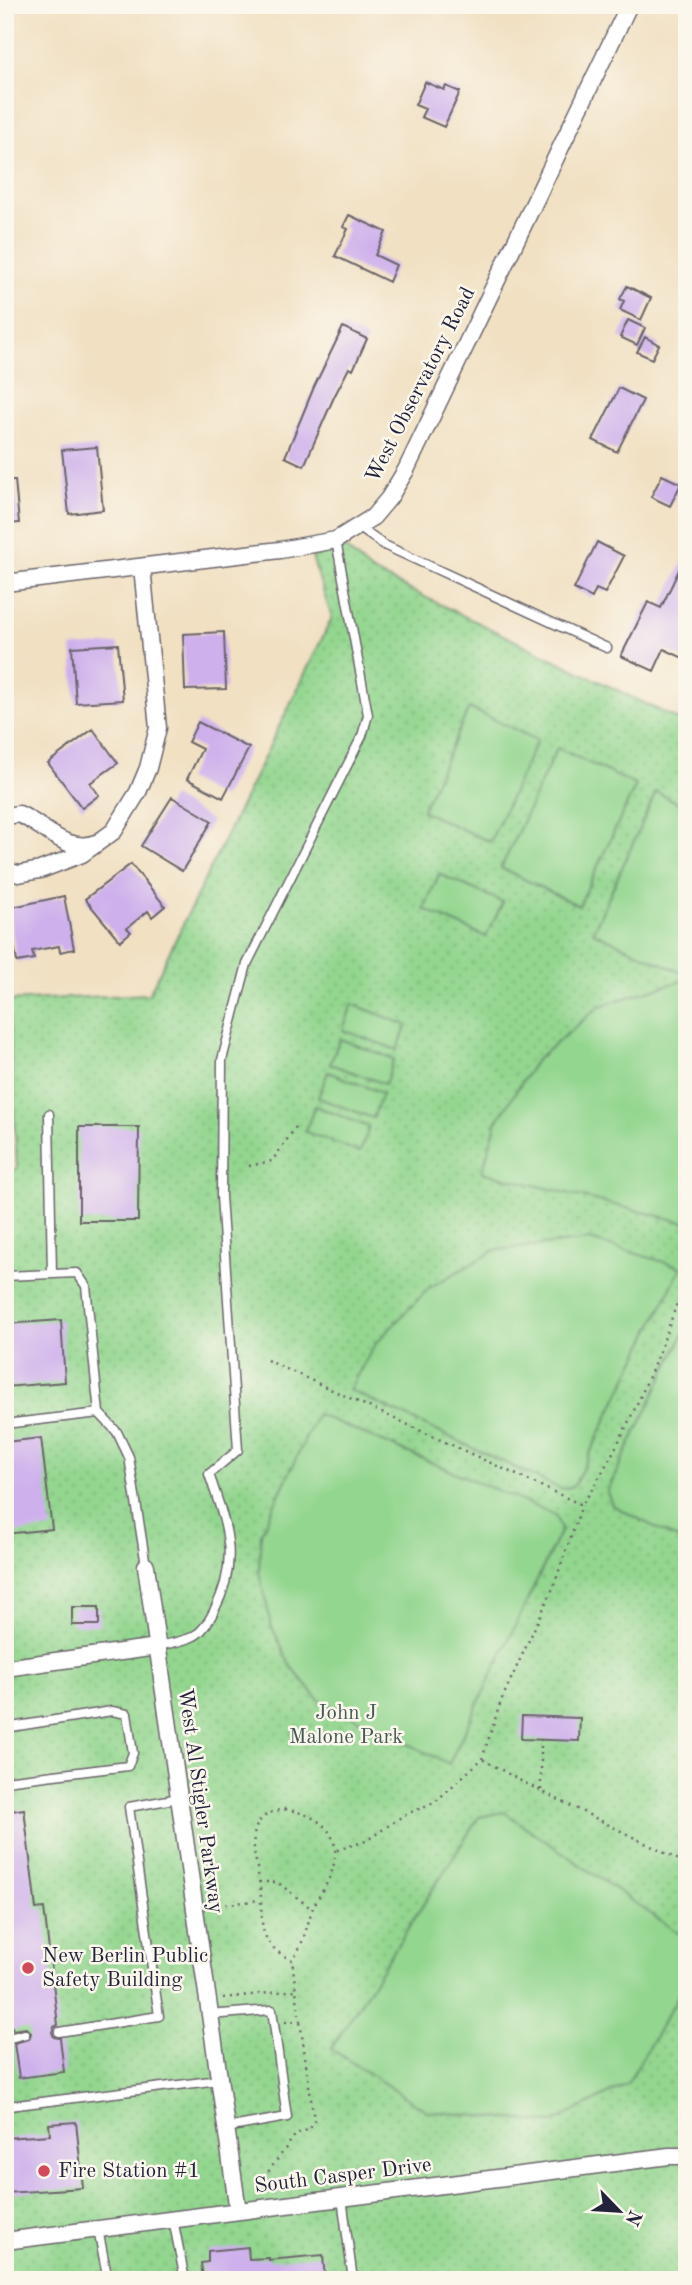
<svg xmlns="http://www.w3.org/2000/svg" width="692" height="2285" viewBox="0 0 692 2285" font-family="'Old Standard TT',serif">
<defs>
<pattern id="grass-dots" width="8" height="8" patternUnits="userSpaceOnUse" patternTransform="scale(1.75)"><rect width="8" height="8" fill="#93d68f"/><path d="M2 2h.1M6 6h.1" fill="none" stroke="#7eb77c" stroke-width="1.8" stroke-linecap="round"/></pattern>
</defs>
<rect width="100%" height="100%" fill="#fbf7ec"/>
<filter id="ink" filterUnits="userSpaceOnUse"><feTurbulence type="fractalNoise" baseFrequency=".0143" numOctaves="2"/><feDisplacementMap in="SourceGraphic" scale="14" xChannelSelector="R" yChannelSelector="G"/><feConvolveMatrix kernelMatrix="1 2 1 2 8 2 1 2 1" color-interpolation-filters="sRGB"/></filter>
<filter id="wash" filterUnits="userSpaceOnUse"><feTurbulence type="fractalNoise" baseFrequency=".00686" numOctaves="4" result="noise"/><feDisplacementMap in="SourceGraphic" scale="28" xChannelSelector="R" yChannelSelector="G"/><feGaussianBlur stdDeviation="1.57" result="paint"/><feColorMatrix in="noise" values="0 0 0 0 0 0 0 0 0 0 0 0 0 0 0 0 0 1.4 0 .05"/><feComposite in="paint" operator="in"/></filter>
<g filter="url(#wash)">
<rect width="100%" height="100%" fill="#f1e0c2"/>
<path fill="url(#grass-dots)" stroke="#5a7c65" stroke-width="2" d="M345,548L371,571L687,724V2280H5V1171L17,1169L8,1001L149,994L332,618L312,557Z"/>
<path fill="#93d68f" stroke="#5a7c65" stroke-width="2" d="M469,708L537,740L490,842L422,811Z
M557,748L636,785L579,906L501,868Z
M656,792L687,807V963L682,973L593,932Z
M439,874L503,902L486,937L424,909Z
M680,981L687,982V1223L482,1172L497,1121L536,1060L600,1006Z
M352,1004L407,1025L397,1050L343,1030Z
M340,1039L394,1059L385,1084L330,1064Z
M328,1072L382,1093L373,1118L318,1098Z
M315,1106L369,1127L360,1152L305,1132Z
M590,1240L681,1267L574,1486L561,1489L349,1390L375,1344L429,1288L496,1250Z
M687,1327V1544L612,1505L607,1492Z
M317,1414L555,1515L561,1530L449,1764L319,1700L291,1667L272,1627L259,1572L261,1533Z
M504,1812L687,1939V1981L627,2084L552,2123L427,2111L331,2049L479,1817Z"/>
<g id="blocks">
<path fill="#ceb0ec" d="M425,82L444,90L446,86L460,92L444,127L421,117L425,109L415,105Z
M349,215L386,232L375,255L396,265L389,282L335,256L348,229L343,227Z
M627,286L651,298L641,320L620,310L624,301L620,299Z
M628,320L645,328L637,345L620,337Z
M343,327L367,339L353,370L349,368L334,397L304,466L285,457L314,387Z
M645,337L659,345L652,359L637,352Z
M619,388L643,400L617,452L593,440Z
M97,447L103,510L69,514L62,450Z
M662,475L681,484L670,506L651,497Z
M5,480H15L19,523L5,524Z
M597,542L624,556L605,593L596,589L592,598L574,589Z
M687,553V650L683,658L664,649L654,671L621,656L648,602L661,608Z
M224,632L226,689L185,690L183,634Z
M118,644L123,700L76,703L72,647Z
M198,722L249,748L223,798L187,779L202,749L188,742Z
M93,729L118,763L90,783L99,795L82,808L48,763Z
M172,797L212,821L182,871L141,846Z
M131,864L165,906L152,917L148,911L127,928L131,932L120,941L85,899Z
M64,896L74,949L60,952L59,946L32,951L34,959L17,962L8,908Z
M79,1127H139L138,1221H79Z
M61,1320L65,1382L5,1387V1324Z
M41,1438L52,1529L5,1534V1442Z
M72,1607H99V1625H72Z
M522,1716L580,1718L579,1741L521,1739Z
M24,1809L36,1909L44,1908L58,2025L54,2027L52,2032L54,2037L60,2038L64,2072L19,2078L14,2043L29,2039L31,2033L26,2028L13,2030L12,2027L5,2028V1812Z
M76,2122L83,2188L5,2193V2138L50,2135L49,2124Z
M248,2247L249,2259L269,2258V2260L323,2255L325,2280L203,2279L201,2263L208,2262V2251Z"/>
</g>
</g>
<g filter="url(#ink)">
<use href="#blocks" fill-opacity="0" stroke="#6a646a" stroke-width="2"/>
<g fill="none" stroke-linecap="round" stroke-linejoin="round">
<defs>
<path id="lane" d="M358,527L384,545L607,648
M49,1114L52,1274
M5,1276L77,1273L86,1286L99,1413
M5,1424L99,1413L117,1432L129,1457L146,1566
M157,1647C168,1643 183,1642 194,1636C202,1632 210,1619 214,1611C241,1559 226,1525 209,1474L238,1450L221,1196L222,1060L247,964L362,736L368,715L336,540
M5,1728L112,1711L127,1714L133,1753L128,1766L5,1781
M209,2015L272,2010L287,2117L226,2128
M59,2032L159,2016L129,1807L179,1798
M5,2039L25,2034
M5,2104L9,2106L219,2080
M342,2198L353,2280
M173,2219L185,2280
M98,2229L108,2280"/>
<path id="street" d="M5,583L280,550L336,540L373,517L389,498L406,470L629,5
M5,816L19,814C44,825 66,854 96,843
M5,871L19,874L40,870L82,854L114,831L138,792L148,768L158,728L142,567
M146,1566L238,2211
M5,1668L157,1647
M5,2241L669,2156H687"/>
</defs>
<use href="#lane" stroke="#6a646a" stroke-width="11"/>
<use href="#street" stroke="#6a646a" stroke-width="19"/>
<path stroke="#6a646a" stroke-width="2.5" stroke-dasharray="2 5" stroke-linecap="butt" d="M249,1166L272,1161L298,1124
M267,1360L582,1505C626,1438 664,1348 687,1272
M541,1739V1792
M482,1759L501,1701L553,1588L582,1505
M285,1809C327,1817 347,1839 328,1881C323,1891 316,1900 312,1910C306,1928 304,1944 292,1960C254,1942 264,1921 260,1887C257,1855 238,1816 285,1809Z
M337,1850L366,1841L404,1815L434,1803L482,1759L521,1781L687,1864
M259,1882H277L312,1909
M212,1906L260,1900
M223,1998L296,1990
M285,2022L300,2021L292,1960
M260,2183L296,2134L310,2129L314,2120L300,2021"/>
<use href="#lane" stroke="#fff" stroke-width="8"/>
<use href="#street" stroke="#fff" stroke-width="16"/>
</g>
</g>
<g fill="#d1495b" stroke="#fbf7ec" stroke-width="2.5">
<circle cx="28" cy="1968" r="7"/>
<circle cx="44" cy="2171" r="7"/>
</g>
<g text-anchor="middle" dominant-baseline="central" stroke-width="5" stroke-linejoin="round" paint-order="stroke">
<g font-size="21" fill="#22223b" stroke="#fbf7ec">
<text transform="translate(421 385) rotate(-63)">West Observatory Road</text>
<text transform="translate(200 1801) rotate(82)">West Al Stigler Parkway</text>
<text transform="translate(343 2176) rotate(-7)">South Casper Drive</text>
</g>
<g font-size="21" fill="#445854" stroke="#fbf7ec">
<text x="346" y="1713">John J<tspan x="346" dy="24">Malone Park</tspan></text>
</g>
<g font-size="21" fill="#22223b" stroke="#fbf7ec" text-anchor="start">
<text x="42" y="1956">New Berlin Public<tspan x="42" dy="24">Safety Building</tspan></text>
<text x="58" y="2171">Fire Station #1</text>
</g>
</g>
<rect width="692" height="2285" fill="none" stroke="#fbf7ec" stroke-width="28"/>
<g transform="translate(619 2211) rotate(115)" stroke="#fbf7ec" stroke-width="5" paint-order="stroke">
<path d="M0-5L12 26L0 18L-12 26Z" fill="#22223b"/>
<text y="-10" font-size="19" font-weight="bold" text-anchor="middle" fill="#22223b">N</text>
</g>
</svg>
